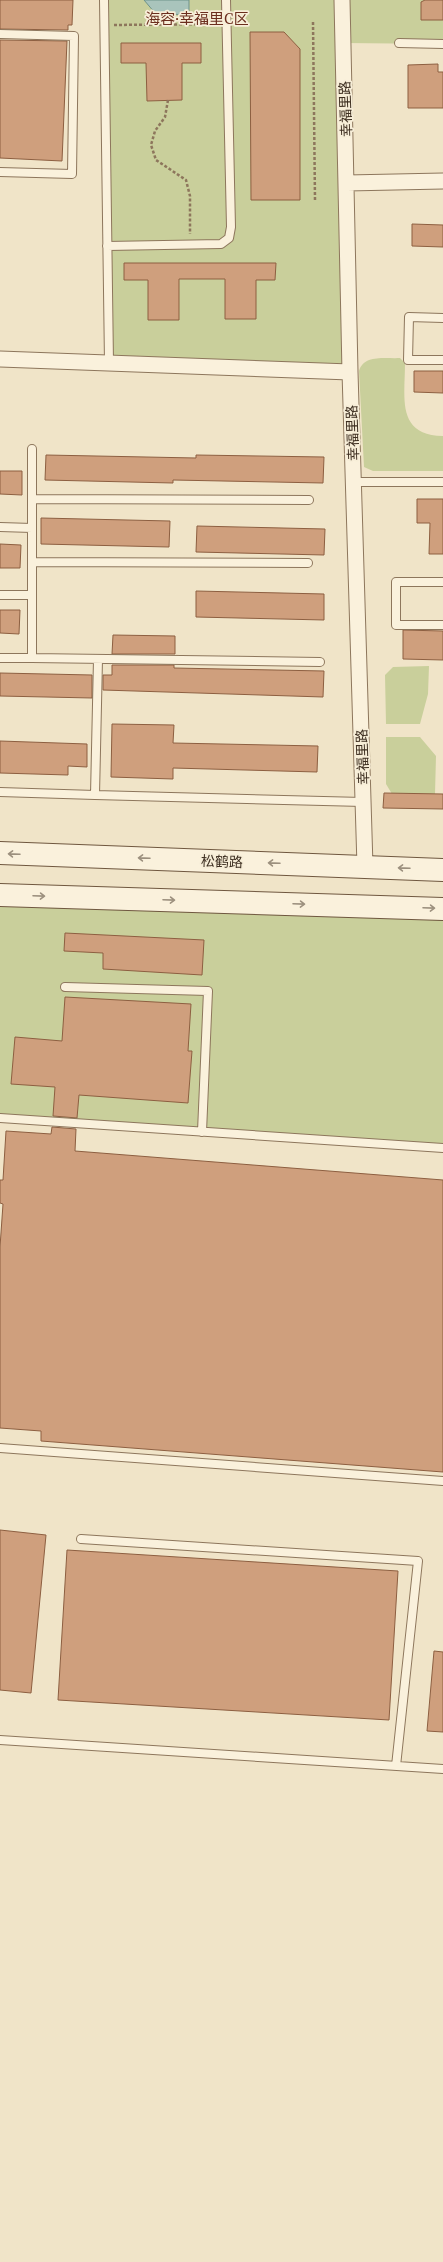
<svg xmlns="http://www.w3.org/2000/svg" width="443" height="2262" viewBox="0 0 443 2262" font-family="'PT Serif','Noto Sans SC',serif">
<rect width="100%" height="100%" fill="#f0e4c8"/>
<path fill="#c9cf9b" d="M104,0H443V44L344,43L350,372L109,363Z
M400,358L405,363C405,398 396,435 443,436V471H373L364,467L359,371C364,354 386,359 400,358Z
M429,666L428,694L420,724H386L385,675L393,667Z
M386,737H420L436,756L435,794H392L386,784Z
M0,895L443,909V1148L0,1118Z"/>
<path fill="#a9c4bc" stroke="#6f938a" d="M144,0H189V12L187,15L155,13Z"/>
<path fill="#cf9f7d" stroke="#8d5f41" d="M0,0H73L72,25H68V30L0,29Z
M425,0H443V20H421V2Z
M250,32H284L300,49V200H251Z
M0,40L67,41L62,161L0,158Z
M121,43H201V63H182V100L147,101L146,63H121Z
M438,64V72H443V108H408V65Z
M412,224L443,225V247L412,246Z
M124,263H276L275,280H256V319H225V279H179V320H148V280H124Z
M414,371H443V393L414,392Z
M46,455L196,458V455L324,457L323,483L173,480V483L45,480Z
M0,471H22V495L0,494Z
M417,499H443V554H429L430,523H417Z
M41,518L170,521L169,547L41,544Z
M197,526L325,529L324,555L196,552Z
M0,544L21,545L20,568H0Z
M196,591L324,594V620L196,617Z
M0,610H20L19,634L0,633Z
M403,630L443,631V660L403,659Z
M113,635L175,636V654H112Z
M112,665H174V668L324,671L323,697L103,690V675H112Z
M0,673L92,675V698L0,696Z
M112,724L174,725L173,743L318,746L317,772L173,768V779L111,777Z
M0,741L87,744V767L68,766V775L0,773Z
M384,793L443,794V809L383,808Z
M65,933L204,940L202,975L103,969V953L64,951Z
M65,997L191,1004L188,1051H192L188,1103L79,1095L77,1118L53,1116L55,1087L11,1084L15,1037L62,1041Z
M52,1127L76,1129L75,1151L443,1180V1472L41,1441V1431L0,1428V1247L3,1204L0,1203V1180H3L6,1131L51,1134Z
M0,1530L46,1535L31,1693L0,1690Z
M67,1550L398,1571L389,1720L58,1700Z
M434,1651L443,1652V1732L427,1731Z"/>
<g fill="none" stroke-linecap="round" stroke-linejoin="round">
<defs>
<path id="lane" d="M104,0L109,363
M0,34L74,36L72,174L0,172
M399,43L443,44
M107,246L221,244L229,238L231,227L226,0
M443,318L409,317L408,360H443
M353,482H443
M32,499L309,500
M0,527L32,528
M32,562L308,563
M443,582H396V625H443
M0,595H32
M0,658H32V449
M32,658L320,662
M0,792L95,795L98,659
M95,795L363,802
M65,987L208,991L202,1132
M0,1118L443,1148
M0,1448L443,1481
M81,1539L418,1561L396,1766
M0,1740L443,1769"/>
<path id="street" d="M342,0L350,372L365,866
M347,183L443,181
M0,359L350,372"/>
<path id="secondary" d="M0,853L443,870
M0,895L443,909"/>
</defs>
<use href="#lane" stroke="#8d765c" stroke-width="10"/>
<use href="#street" stroke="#8d765c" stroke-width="17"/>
<use href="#secondary" stroke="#6f573f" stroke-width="24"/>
<path stroke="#8d765c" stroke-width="2.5" stroke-dasharray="3 2" stroke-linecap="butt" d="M313,22L315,200
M114,25L215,24
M168,100L165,117L155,131L151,145L156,160L186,180L190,196V234"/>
<use href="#lane" stroke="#faf1dc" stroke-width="8"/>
<use href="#street" stroke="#faf1dc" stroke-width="15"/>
<use href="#secondary" stroke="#faf1dc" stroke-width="22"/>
</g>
<defs><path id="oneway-shaft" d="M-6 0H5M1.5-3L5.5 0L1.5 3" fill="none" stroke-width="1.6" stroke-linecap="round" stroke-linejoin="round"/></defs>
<g stroke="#9c907e">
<use href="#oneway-shaft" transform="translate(14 854) rotate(-178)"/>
<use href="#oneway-shaft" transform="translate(144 858) rotate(-178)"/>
<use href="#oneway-shaft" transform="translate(274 863) rotate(-178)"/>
<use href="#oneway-shaft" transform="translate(404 868) rotate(-178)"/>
<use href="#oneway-shaft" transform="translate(39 896) rotate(2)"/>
<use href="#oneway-shaft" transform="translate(169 900) rotate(2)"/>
<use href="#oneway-shaft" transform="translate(299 904) rotate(2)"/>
<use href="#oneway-shaft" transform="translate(429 908) rotate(2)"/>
</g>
<g text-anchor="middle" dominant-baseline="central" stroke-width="3.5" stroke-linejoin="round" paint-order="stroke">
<g font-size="14" fill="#3d2e20" stroke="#f7eed8">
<text transform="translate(345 109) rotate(-92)">幸福里路</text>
<text transform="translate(352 433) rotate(-92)">幸福里路</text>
<text transform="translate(362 757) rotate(-92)">幸福里路</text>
<text transform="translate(222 861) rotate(2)">松鹤路</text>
</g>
<g font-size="15" fill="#6b2e1e" stroke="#f7eed8">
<text x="197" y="18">海容·幸福里C区</text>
</g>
</g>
</svg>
